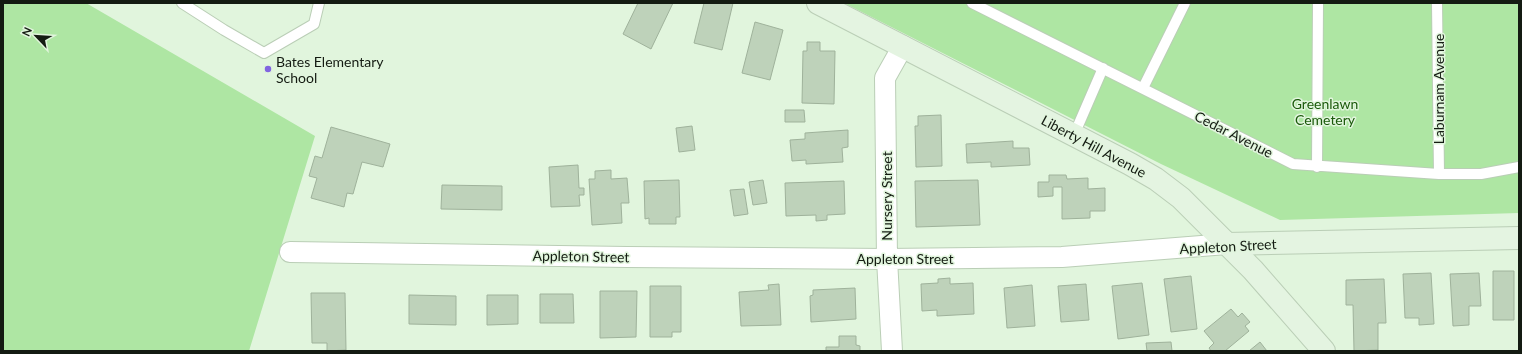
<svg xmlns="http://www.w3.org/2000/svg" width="1522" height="354" viewBox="0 0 1522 354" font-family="Lato,sans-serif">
<rect width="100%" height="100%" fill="#e1f5dd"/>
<path fill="#aee6a3" d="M3,3H86L315,136L249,351H3Z
M844,3H1519V213L1280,220L1161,164Z"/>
<path fill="#bed2ba" stroke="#9fb29b" d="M638,3H673L651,49L623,34Z
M704,3H733L722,50L694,43Z
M755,22L783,30L770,80L742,73Z
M807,42H820V51H835L834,104L802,103L803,51H807Z
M785,110H804L805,122H785Z
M941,115L942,166L916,167L915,126H918V116Z
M692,126L695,150L679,152L676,128Z
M331,127L390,144L383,167L362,162L353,194L347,193L344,207L311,198L317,178L309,176L315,156L322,158Z
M848,130V147L842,148L843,162L806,164V160L792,161L790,140L805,139V133Z
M1013,141V148H1029L1030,165L991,167V162L967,163L966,144Z
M578,165L579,188H584V195H579L580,206L551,207L549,167Z
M611,170V179L627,178L629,203H621L622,223L592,225L589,179H595V171Z
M1049,175H1066L1067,179L1088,178V189L1105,188V211H1090V218L1062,219V187H1053V196L1038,197V182H1049Z
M679,180L680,217H676V224H649V218L645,219L644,181Z
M763,180L767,203L753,205L749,182Z
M978,180L980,225L916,227L915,181Z
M844,181L845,214L827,215V220L816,221V215L786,216L785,183Z
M442,185L502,186V210L441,209Z
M744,189L748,214L734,216L730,190Z
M1493,271H1514V320H1493Z
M1431,273L1434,324L1419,325V318H1405L1403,274Z
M1479,273L1481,306H1469V325L1453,326L1450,274Z
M1191,276L1197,329L1171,332L1164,279Z
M950,278V284L973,283L974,314L937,316V310L922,311L921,284L938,283V279Z
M1384,279L1386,323H1378V350L1354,351L1353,305H1346V280Z
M1142,283L1149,335L1118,339L1112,286Z
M779,284L781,325L741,326L739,292L769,290L768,285Z
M1086,284L1089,320L1061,322L1058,286Z
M1032,285L1035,326L1007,328L1004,288Z
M650,286H681V332H672V337H650Z
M855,288L856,319L811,322L810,296L813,295V290Z
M600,291H637L636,337L600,338Z
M311,293H345L346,350L327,351V343H312Z
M540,294H573L574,323H540Z
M409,295L456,296V325L409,324Z
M487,295H518V324L487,325Z
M1231,309L1238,317L1242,313L1250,322L1245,326L1249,331L1225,351H1211L1209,348L1214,343L1204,331Z
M839,336H856V345L860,346V351H826V347H839Z
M1171,342L1172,351H1147L1146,343Z
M1260,342L1267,351H1249Z"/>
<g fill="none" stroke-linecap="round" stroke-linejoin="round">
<defs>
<path id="lane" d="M182,3L224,30L264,53L314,24L319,3
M972,3L1293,164L1439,174H1481L1519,167
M1437,3L1439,174
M1143,88L1185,3
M1074,135L1103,68
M1317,167L1318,3"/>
<path id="street" d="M290,252L627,257L887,259L1062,257L1227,244
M892,351L887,259L885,78L903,46"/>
<path id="secondary" d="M818,3L1130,164L1156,179L1181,198L1253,270L1324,351
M1227,244L1519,238"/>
</defs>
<use href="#lane" stroke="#baceb6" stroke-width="12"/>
<use href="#street" stroke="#baceb6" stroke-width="22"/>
<use href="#secondary" stroke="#baceb6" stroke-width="24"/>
<use href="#lane" stroke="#fff" stroke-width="10"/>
<use href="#street" stroke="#fff" stroke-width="20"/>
<use href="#secondary" stroke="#e4f4e1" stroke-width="22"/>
</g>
<circle fill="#8164e0" stroke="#e1f5dd" stroke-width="1.5" cx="268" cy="69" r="4"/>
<g text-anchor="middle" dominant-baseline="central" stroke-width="3" stroke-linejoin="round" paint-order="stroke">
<g font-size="14" fill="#141b12" stroke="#e1f5dd" text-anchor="start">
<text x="276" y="61">Bates Elementary<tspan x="276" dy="16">School</tspan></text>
</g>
<g font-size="14" fill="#141b12" stroke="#e1f5dd">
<text transform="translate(1438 89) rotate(-90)">Laburnam Avenue</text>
<text transform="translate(1234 134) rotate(27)">Cedar Avenue</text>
<text transform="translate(1094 146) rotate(28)">Liberty Hill Avenue</text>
<text transform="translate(886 196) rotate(-90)">Nursery Street</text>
<text transform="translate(1228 246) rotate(-3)">Appleton Street</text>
<text transform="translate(581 256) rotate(1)">Appleton Street</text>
<text x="905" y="258">Appleton Street</text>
</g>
<g font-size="14" fill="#1b5a0b" stroke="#e1f5dd">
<text x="1325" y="103">Greenlawn<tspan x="1325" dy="16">Cemetery</tspan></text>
</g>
</g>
<rect width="1522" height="354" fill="none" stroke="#141b12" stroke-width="8"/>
<g transform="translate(36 36) rotate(295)" stroke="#e1f5dd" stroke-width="3" paint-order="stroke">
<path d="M0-3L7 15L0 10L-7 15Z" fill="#141b12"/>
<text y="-6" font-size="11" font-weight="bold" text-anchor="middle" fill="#141b12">N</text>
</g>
</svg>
